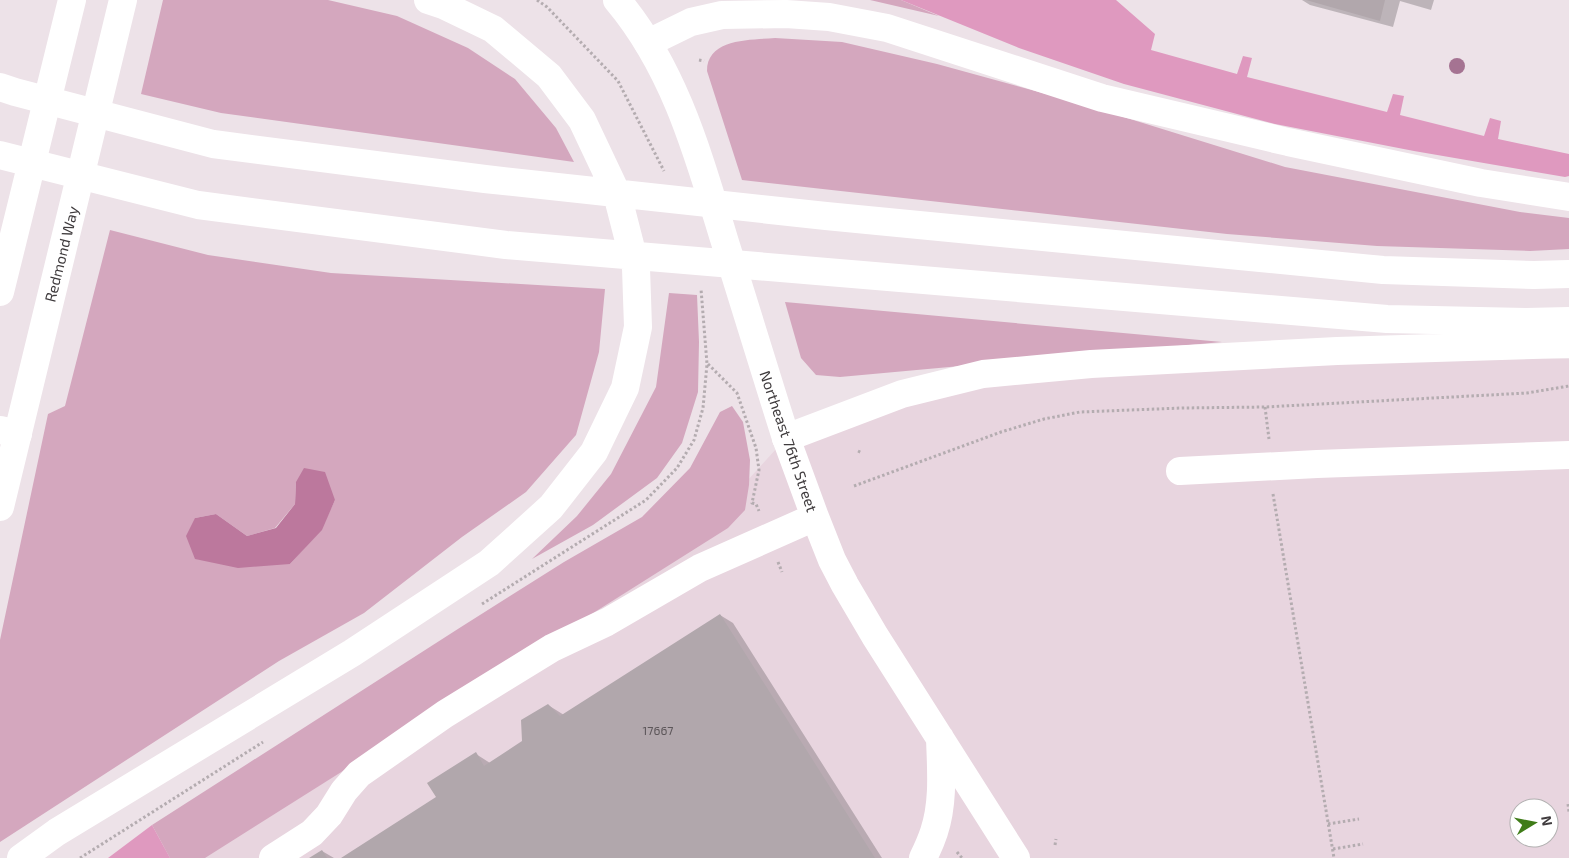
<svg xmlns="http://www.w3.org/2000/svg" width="1569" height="858" viewBox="0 0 1569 858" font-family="'Exo 2',sans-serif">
<rect width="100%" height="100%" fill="#ede2e8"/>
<path fill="#e8d5df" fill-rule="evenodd" d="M1337,351L1569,359V858H146L727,503L786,438L902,394ZM1519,808H1549V838H1519Z"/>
<path fill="#d4a7be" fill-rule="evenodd" d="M163,0H328L397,16L468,48L515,79L556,128L574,162L221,113L141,94Z
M868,0H901L939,16L870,0Z
M775,38L842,42L937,64L1072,101L1285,167L1520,212L1569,218V249L1530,251L1377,246L1227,234L742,180L707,71C707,38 751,40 775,38Z
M110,230L208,255L331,273L605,289L599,352L576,435L526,492L462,537L364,613L279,661L0,842V640L48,414L65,406ZM296,482L335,500L321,530L290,564L195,518L216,514L247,536L275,528L295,504Z
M669,293L697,295L699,342L698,392L682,443L657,478L593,525L532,559L577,516L611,474L656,387Z
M785,302L1222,342L840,377L816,375L801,358Z
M732,406L743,422L750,460L749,485L745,510L728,528L205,858H170L152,825L461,627L564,562L642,517L690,468L720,412Z"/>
<path fill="#df99bf" d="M901,0H1116L1155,34L1151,50L1237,74L1243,56L1252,58L1247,77L1387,112L1393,94L1404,96L1400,115L1484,136L1490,118L1501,121L1498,139L1569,154V176L1565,177L1414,151L1275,124L1124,84L1019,48Z
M152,825L170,858H108Z"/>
<path fill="#bc789d" d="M304,468L325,472L335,500L322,530L290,564L238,568L195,559L186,536L195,518L216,514L247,536L276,528L295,504L296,482Z"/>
<path fill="#0003" d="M1302,0H1434L1431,10L1400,1L1393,27L1310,5Z
M720,615L733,623L882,858H343L438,797L476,754L490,763L524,741L548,705L564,715Z
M322,851L334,858H311Z"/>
<path fill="#b1a7ac" d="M1306,0H1385L1380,21Z
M720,614L875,858H341L436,797L427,783L476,752L484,766L522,741L521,720L548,704L560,716Z
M322,850L327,858H309Z"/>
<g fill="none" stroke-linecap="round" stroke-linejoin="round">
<path stroke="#b4acb0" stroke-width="3" stroke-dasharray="2.5 2.5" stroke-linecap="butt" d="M537,0L547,7L618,81L664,171
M699,60L704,61
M708,364L737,393L756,448L759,470L752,503L756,504L759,511
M1265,407L1269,439
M858,451L862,453
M854,486L1001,432L1044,419L1080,412L1182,408L1265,407L1527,393L1569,386
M1273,494L1334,858
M778,562L782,572
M482,604L646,500L677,468L694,440L703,408L707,364L701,289
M1568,804L1569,812
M1328,824L1359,819
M1055,845L1056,839
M1333,849L1363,844
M957,852L962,858
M80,858L263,742"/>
<path stroke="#fff" stroke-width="28" d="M786,438L815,517L832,560L845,585L875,636L1016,858
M1180,471L1317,464L1569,455
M273,858L312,833L329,815L344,791L359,774L445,714L552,648L607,622L700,568L815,517
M923,858C927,850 931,841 934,832C944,802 941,769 940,738"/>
<path stroke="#fff" stroke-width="28" d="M617,0C675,69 698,154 724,239C745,306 765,372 786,438
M0,292L72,0
M0,507L123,0"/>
<path stroke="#fff" stroke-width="28" d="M648,43L691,22L722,15L786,14L829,17L887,28L1102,98L1288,142L1481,183L1569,197
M0,87L15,92L213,144L485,179L826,216L1383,270L1534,275L1569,274
M0,155L198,205L506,245L1387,319L1526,322L1569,321
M0,430L18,434
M786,438L902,394L983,374L1091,364L1337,351L1569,344
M21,858L57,832L352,653L489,563L551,507L594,452L625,388L638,327L636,268L617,194L582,120L549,76L493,29L443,5L428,0"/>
</g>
<circle fill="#a57392" cx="1457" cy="66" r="8"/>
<g text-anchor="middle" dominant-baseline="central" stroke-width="4.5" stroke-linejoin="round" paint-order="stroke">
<g font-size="12" fill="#5c5659">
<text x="658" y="730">17667</text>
</g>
<g font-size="15" fill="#3f3b3d" stroke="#fff">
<text transform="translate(61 254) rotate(-76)">Redmond Way</text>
<text transform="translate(789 441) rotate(71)">Northeast 76th Street</text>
</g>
</g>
<g transform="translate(1534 823) rotate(80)"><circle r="24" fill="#ffffff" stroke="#b2b1b1"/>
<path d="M0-4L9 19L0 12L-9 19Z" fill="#3f7c18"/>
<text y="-8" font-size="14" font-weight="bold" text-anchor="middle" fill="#3f3b3d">N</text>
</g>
</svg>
